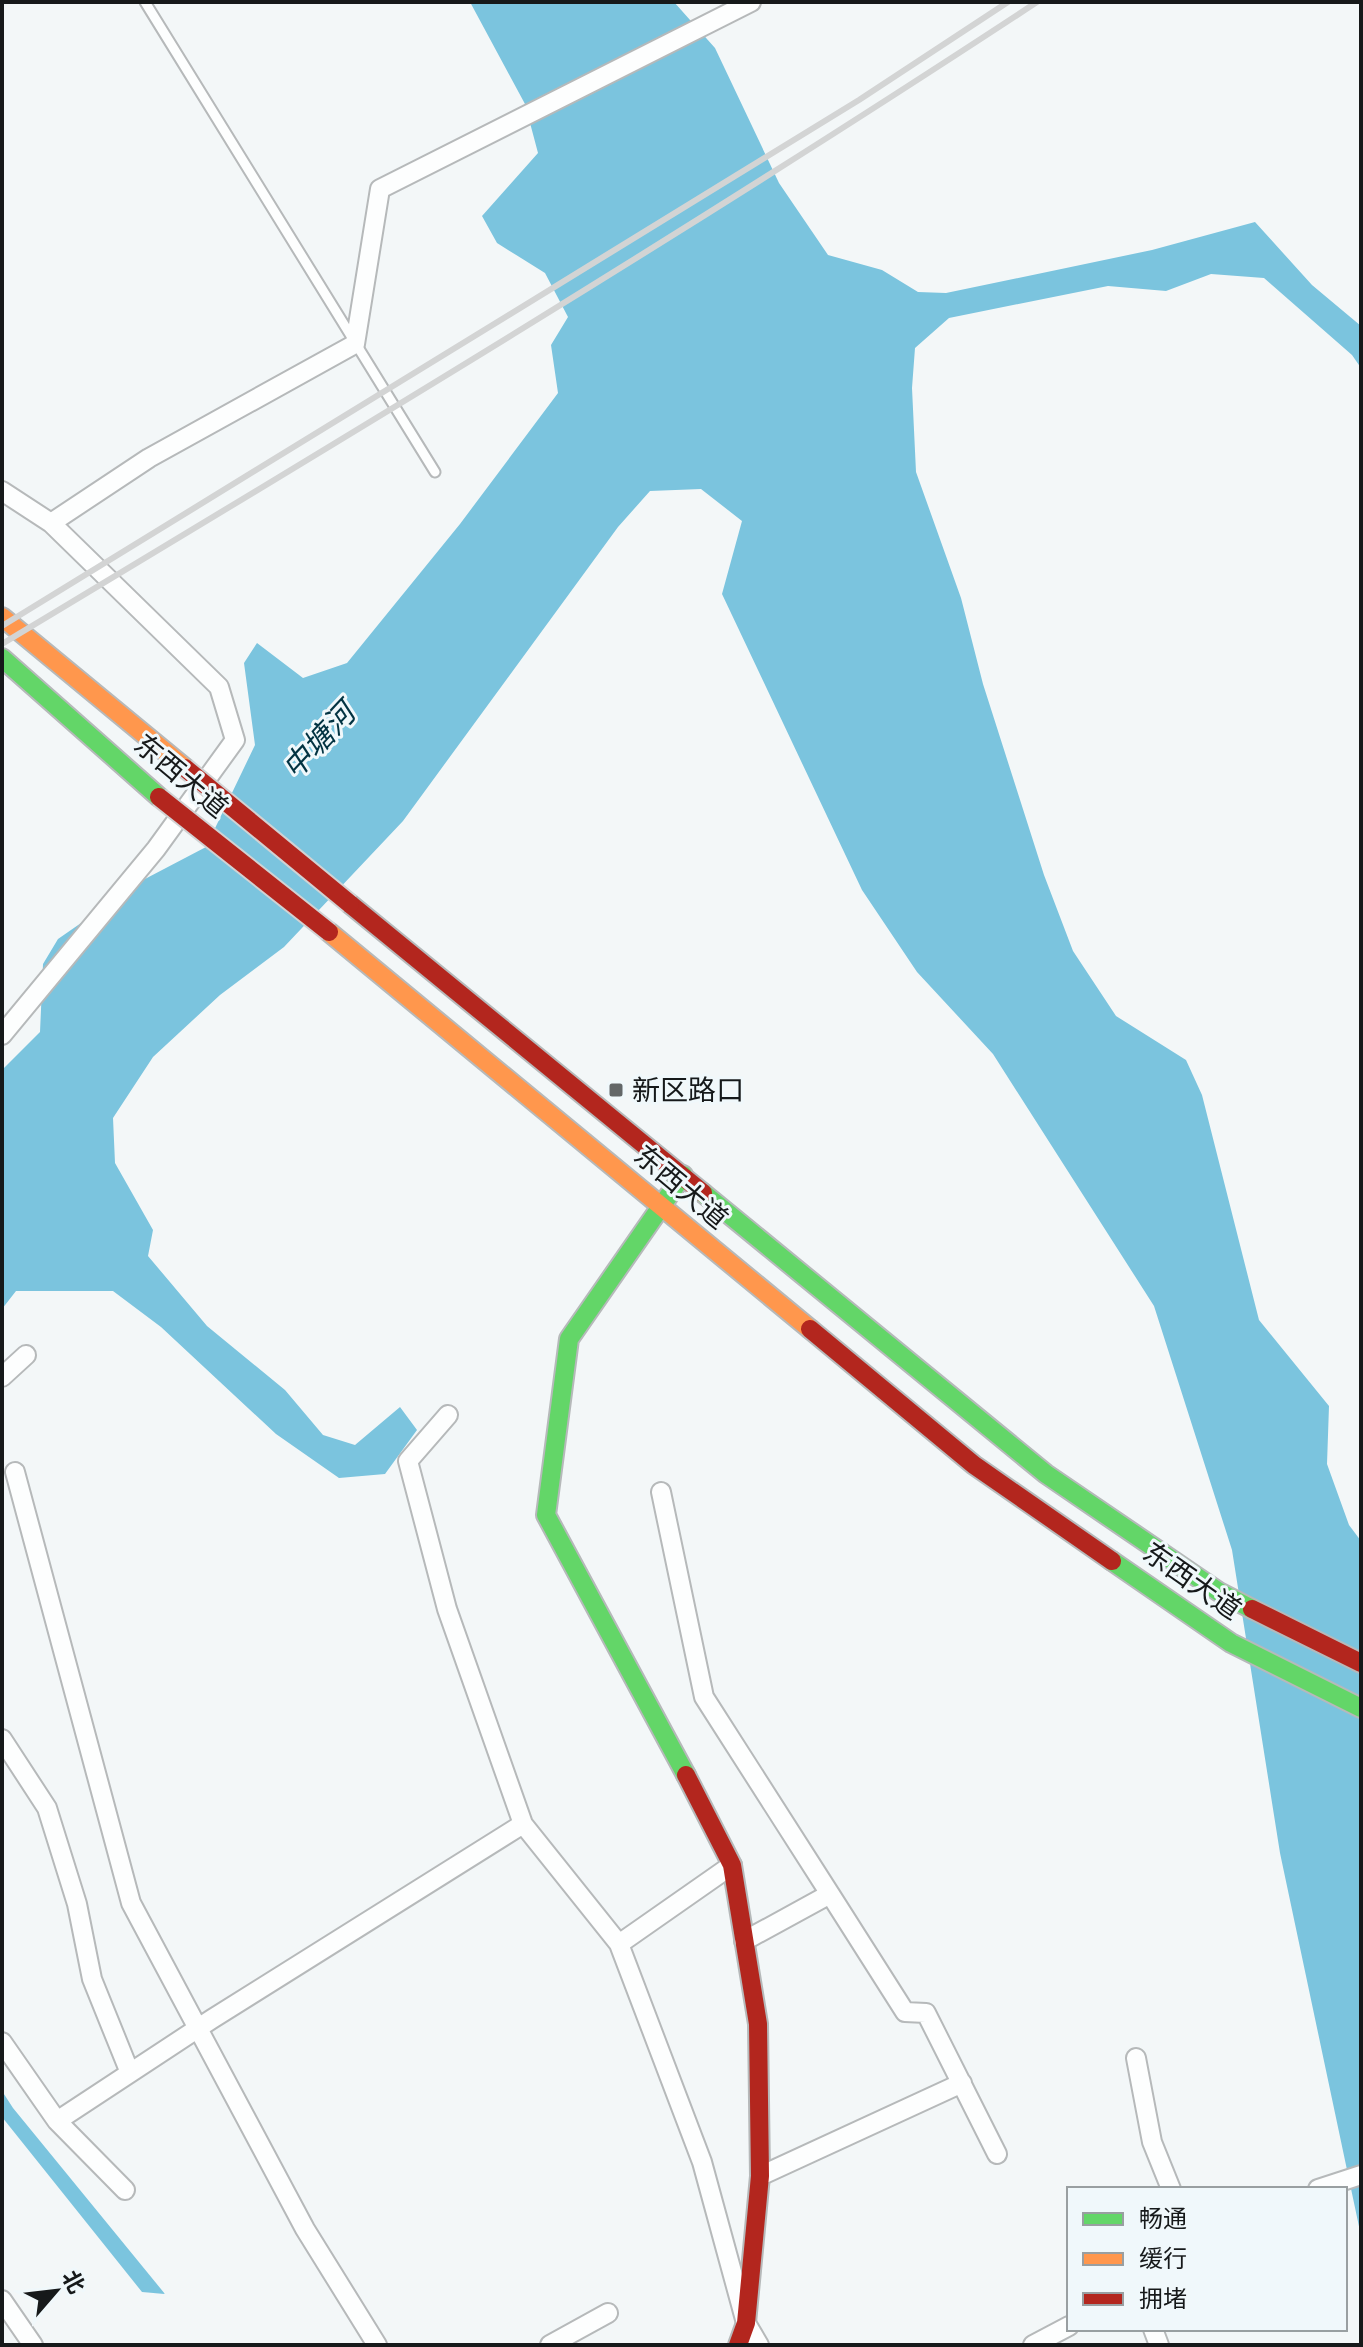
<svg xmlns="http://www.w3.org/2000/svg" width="1363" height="2347" viewBox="0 0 1363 2347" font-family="Karla,'Noto Sans SC',sans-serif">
<rect width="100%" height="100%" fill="#f3f7f8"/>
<path fill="#7bc4de" d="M470,2H674L715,48L779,183L828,255L882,270L918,292L946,293L1152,250L1255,222L1312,285L1361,326V368L1352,355L1264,278L1211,274L1166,291L1108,286L949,318L915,348L912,388L916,472L961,598L983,684L1044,875L1073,951L1116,1016L1186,1060L1202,1095L1259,1320L1329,1406L1327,1464L1349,1525L1361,1541V2236L1280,1853L1232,1550L1154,1306L993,1054L917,972L862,890L722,594L742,521L701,489L650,491L618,527L403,821L284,947L220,995L153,1057L113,1118L115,1163L153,1230L148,1256L207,1326L285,1390L323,1435L355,1445L400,1407L417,1430L385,1474L339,1478L276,1434L161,1327L113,1291H16L2,1309V1070L40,1032L43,964L58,939L143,880L206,847L255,745L244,663L257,643L303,678L347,663L460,524L558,393L551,345L568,317L545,273L497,243L482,216L538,153L525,104Z
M2,2091L13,2108L165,2294L142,2292L2,2117Z"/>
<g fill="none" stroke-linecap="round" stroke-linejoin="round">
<defs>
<path id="lane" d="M145,2L435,472"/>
<path id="street" d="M2,491L51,523L219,687L235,740L156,849L2,1035
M51,523L149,458L355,344L380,189L751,2
M2,1377L26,1355
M448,1415L408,1461L447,1609L523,1824L619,1944L702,2162L746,2323L759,2345
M15,1472L131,1903L305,2229L377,2345
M661,1492L704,1697L830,1894
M2,1739L47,1808L77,1904L92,1979L130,2073
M744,1941L830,1894L905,2012L926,2013L997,2154
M619,1944L732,1865
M2,2042L57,2121L125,2190
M1136,2058L1152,2142L1171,2189
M57,2121L212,2019L523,1824
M760,2176L962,2083
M1318,2189L1361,2175
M2,2300L33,2345
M1153,2329L1159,2345
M550,2345L608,2313
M1033,2345L1069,2326"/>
<path id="fast" d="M2,658L159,797
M683,1175L569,1339L546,1515L686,1775
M703,1193L1046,1474L1219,1592L1252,1609
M1112,1561L1231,1643L1361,1708"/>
<path id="slow" d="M2,617L185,768
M329,932L810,1329"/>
<path id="jam" d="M350,904L703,1193
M810,1329L974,1465L1112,1561
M1252,1609L1361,1663
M686,1775L732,1865L758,2024L760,2176L746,2323L738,2345"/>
</defs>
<use href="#lane" stroke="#b6b9ba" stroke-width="13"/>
<use href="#street" stroke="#b6b9ba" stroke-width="22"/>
<use href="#fast" stroke="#b6b9ba" stroke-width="22"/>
<use href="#slow" stroke="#b6b9ba" stroke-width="22"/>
<use href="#jam" stroke="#b6b9ba" stroke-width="22"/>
<use href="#lane" stroke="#fdfefe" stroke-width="9"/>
<use href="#street" stroke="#fdfefe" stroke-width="18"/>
<use href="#fast" stroke="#63d668" stroke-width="18"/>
<use href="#slow" stroke="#ff974d" stroke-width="18"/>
<use href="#jam" stroke="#b3261e" stroke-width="18"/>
<path stroke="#d3d4d4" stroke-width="6" d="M2,626L859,100L1008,2
M2,644C350,435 698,225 1037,2"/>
<defs>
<path id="jam-bridge" d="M185,768L350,904
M159,797L329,932"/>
</defs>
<use href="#jam-bridge" stroke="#d1d2d3" stroke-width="22" stroke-linecap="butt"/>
<use href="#jam-bridge" stroke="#b3261e" stroke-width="18"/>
</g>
<rect fill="#636768" stroke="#f0f8fb" stroke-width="3" x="608" y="1082" width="16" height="16" rx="4"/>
<g text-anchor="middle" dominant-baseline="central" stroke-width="6" stroke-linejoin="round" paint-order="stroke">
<g font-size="28" fill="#16191a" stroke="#f0f8fb">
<text transform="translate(181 776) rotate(40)">东西大道</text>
<text transform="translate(681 1187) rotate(40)">东西大道</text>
<text transform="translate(1192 1581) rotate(35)">东西大道</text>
</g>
<g font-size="28" fill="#16191a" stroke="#f0f8fb" text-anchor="start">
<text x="632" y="1090">新区路口</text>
</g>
<g font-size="30" font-style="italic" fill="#023342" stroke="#f0f8fb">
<text transform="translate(319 741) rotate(-47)">中塘河</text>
</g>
</g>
<rect width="1363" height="2347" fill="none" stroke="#16191a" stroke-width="8"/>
<rect x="1067" y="2187" width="280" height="144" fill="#f0f8fb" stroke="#999fa1" stroke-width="2"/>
<rect x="1083" y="2213" width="40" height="12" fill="#63d668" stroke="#999fa1" stroke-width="2"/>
<text x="1139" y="2227" font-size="24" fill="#16191a">畅通</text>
<rect x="1083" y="2253" width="40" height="12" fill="#ff974d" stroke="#999fa1" stroke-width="2"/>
<text x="1139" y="2267" font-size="24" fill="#16191a">缓行</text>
<rect x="1083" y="2293" width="40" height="12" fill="#b3261e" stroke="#999fa1" stroke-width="2"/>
<text x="1139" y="2307" font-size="24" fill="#16191a">拥堵</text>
<g transform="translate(56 2291) rotate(62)" stroke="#f0f8fb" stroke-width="6" paint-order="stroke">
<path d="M0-6L14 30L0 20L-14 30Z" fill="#16191a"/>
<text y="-12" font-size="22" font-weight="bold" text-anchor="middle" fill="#16191a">北</text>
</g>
</svg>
